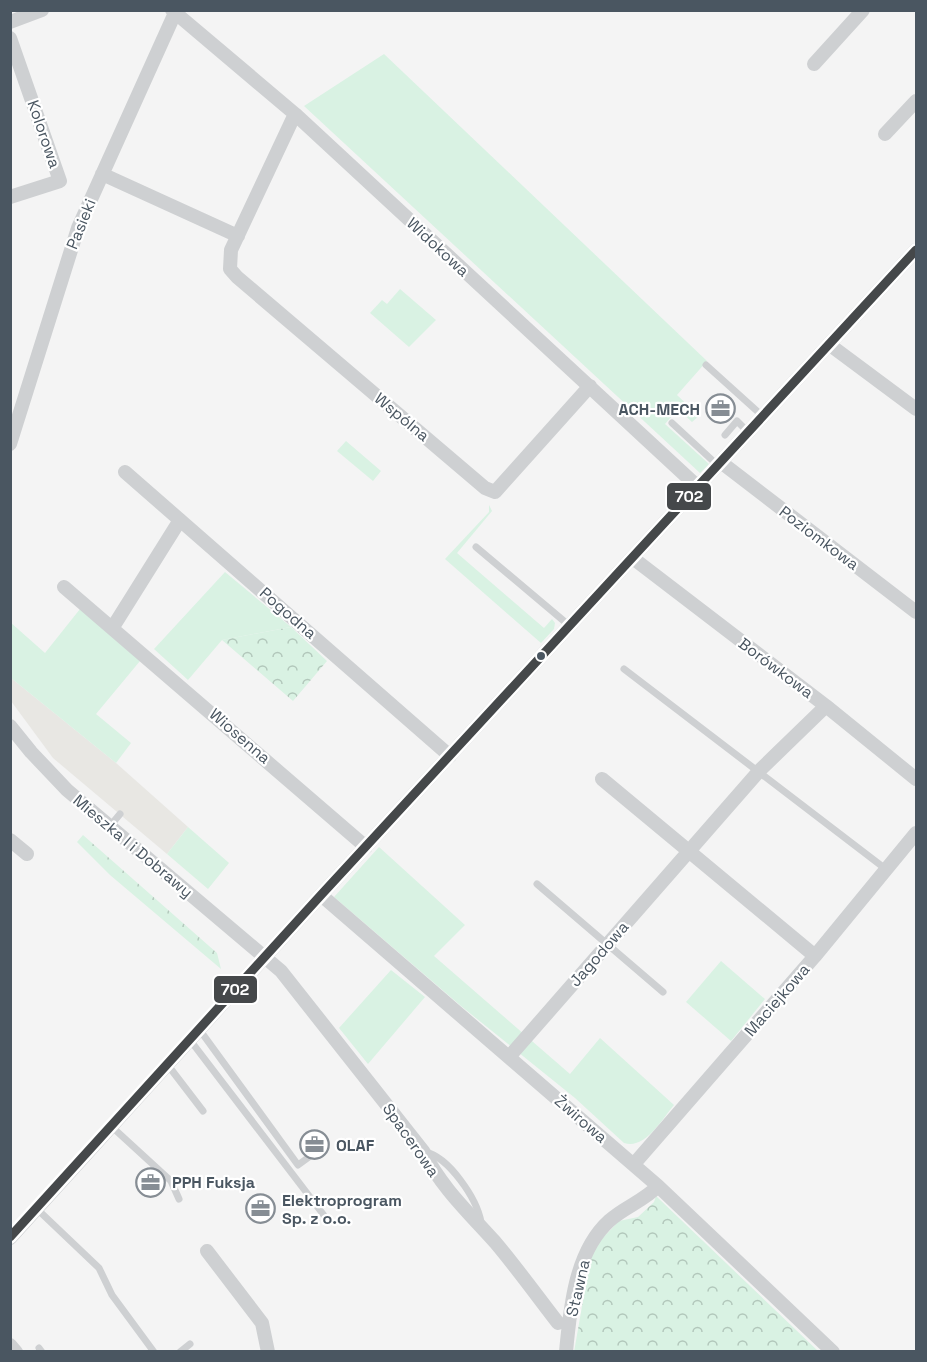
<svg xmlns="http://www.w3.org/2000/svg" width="927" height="1362" viewBox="0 0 927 1362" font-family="'Space Grotesk',sans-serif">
<defs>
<pattern id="forest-crowns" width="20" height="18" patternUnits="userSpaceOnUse" patternTransform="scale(1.5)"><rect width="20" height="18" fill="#d9f2e3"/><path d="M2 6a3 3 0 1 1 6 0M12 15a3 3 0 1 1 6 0" fill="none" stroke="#b2c7bb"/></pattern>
</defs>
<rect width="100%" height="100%" fill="#f4f4f4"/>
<path fill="#e8e7e3" d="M11,678L116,763L188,827L167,854L53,758L11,701Z"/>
<path fill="#d9f2e3" d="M384,54L707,361L677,395L699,416L692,422L678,409L665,424L709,464L700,473L304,106Z
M400,289L436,320L409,347L370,313L382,300L387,304Z
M346,441L381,471L373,481L337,451Z
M489,505L492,511L457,553L544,628L552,619L555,623L554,629L541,643L445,559L489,512Z
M225,572L291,627L222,640L188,680L154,649Z
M80,609L140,661L96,714L131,743L116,763L11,678L10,622L45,653Z
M188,827L229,863L208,889L167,854Z
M379,847L465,925L434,956L570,1074L600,1038L674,1105C662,1119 645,1150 624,1143L575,1098L461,1006L334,897Z
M721,961L765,999L731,1041L686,1002Z
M391,970L425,997L368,1064L339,1028Z"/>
<path fill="url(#forest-crowns)" d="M291,627L327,661L293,701L222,640Z
M83,835L217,953L221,969L110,875L77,842Z
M656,1196L818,1351L574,1352L592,1249L619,1221L638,1217L654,1202Z"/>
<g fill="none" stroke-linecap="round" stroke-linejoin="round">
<path stroke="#ced0d2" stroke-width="7" d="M706,365L757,411
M672,423L712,460
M725,435L737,421L743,427
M476,547L571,627
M624,669L887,870
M110,826L120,814
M537,884L663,992
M199,1029L298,1165L309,1157
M190,1040L326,1218
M167,1064L203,1111
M111,1126L171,1181L179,1199
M425,1152C449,1157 477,1199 481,1222
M37,1209L99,1268L112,1295L154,1352
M39,1348L42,1352
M180,1352L190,1344"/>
<path stroke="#ced0d2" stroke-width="14" d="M172,10L295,114L699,488
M10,22L42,10
M10,38L60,181L10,197
M814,64L863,10
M295,114L231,250L230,269L237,277L485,488L495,492L590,386
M885,134L916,101
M102,174L238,236
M830,345L916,409
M10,444L78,228L175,13
M722,463L916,612
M125,472L450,756
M634,559L826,706L916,779
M64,587L366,847
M113,627L180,520
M10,726L31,752L67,790L281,971L423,1151C441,1187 469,1213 495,1242C517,1268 537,1296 558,1323
M602,779L815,956
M10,840L27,854
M321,895L658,1186L833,1352
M509,1057L759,771L826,706
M634,1164L815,956L916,833
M10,1238L321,895L916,250
M207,1251L262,1323L268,1352
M10,1345L16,1352
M566,1352C570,1308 575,1252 609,1221C624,1207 644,1201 658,1186"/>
<defs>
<path id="bus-1" d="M10,1237L321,895L916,250"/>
</defs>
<use href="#bus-1" stroke="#fff" stroke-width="14"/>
<use href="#bus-1" stroke="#45484a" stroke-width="9"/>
</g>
<defs>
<symbol id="office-ring" viewBox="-11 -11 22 22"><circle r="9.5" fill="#fff" stroke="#868d94" stroke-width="1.5"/><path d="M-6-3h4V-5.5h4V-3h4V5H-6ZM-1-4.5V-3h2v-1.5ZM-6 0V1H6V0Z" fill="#868d94"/></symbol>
</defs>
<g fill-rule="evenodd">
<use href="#office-ring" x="704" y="392" width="33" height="33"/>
<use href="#office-ring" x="298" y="1128" width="33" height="33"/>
<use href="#office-ring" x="134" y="1166" width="33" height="33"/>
<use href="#office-ring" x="244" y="1192" width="33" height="33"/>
</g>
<circle fill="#4a5661" stroke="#fff" stroke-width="2" cx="541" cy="656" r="5"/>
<g text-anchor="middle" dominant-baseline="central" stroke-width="4.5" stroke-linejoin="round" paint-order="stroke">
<g font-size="16" fill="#4a5661" stroke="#fff">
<text transform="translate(44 134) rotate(71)">Kolorowa</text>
<text transform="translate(81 224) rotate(-68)">Pasieki</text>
<text transform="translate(438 247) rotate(43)">Widokowa</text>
<text transform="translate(402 417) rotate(40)">Wspólna</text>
<text transform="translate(819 538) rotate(37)">Poziomkowa</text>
<text transform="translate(288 613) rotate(41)">Pogodna</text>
<text transform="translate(776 668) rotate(37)">Borówkowa</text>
<text transform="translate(240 736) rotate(41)">Wiosenna</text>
<text transform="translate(133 846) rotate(40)">Mieszka I i Dobrawy</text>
<text transform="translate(599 954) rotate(-49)">Jagodowa</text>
<text transform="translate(777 1000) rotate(-49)">Maciejkowa</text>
<text transform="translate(581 1119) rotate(41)">Żwirowa</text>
<text transform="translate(411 1140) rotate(55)">Spacerowa</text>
<text transform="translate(578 1288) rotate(-77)">Stawna</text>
</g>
<g font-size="16" font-weight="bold" fill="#4a5661" stroke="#fff" text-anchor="start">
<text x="700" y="409" text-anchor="end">ACH-MECH</text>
<text x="336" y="1145">OLAF</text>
<text x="172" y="1182">PPH Fuksja</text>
<text x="282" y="1200">Elektroprogram<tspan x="282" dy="18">Sp. z o.o.</tspan></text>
</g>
</g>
<g stroke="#fff" stroke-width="2">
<rect x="666" y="482" width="46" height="29" rx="6" fill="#45484a"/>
<rect x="213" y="975" width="45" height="29" rx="6" fill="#45484a"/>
</g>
<g font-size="16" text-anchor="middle" font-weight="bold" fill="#fff">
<text x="689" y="502">702</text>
<text x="235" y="995">702</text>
</g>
<rect width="927" height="1362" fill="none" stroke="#4a5661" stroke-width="24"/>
</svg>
